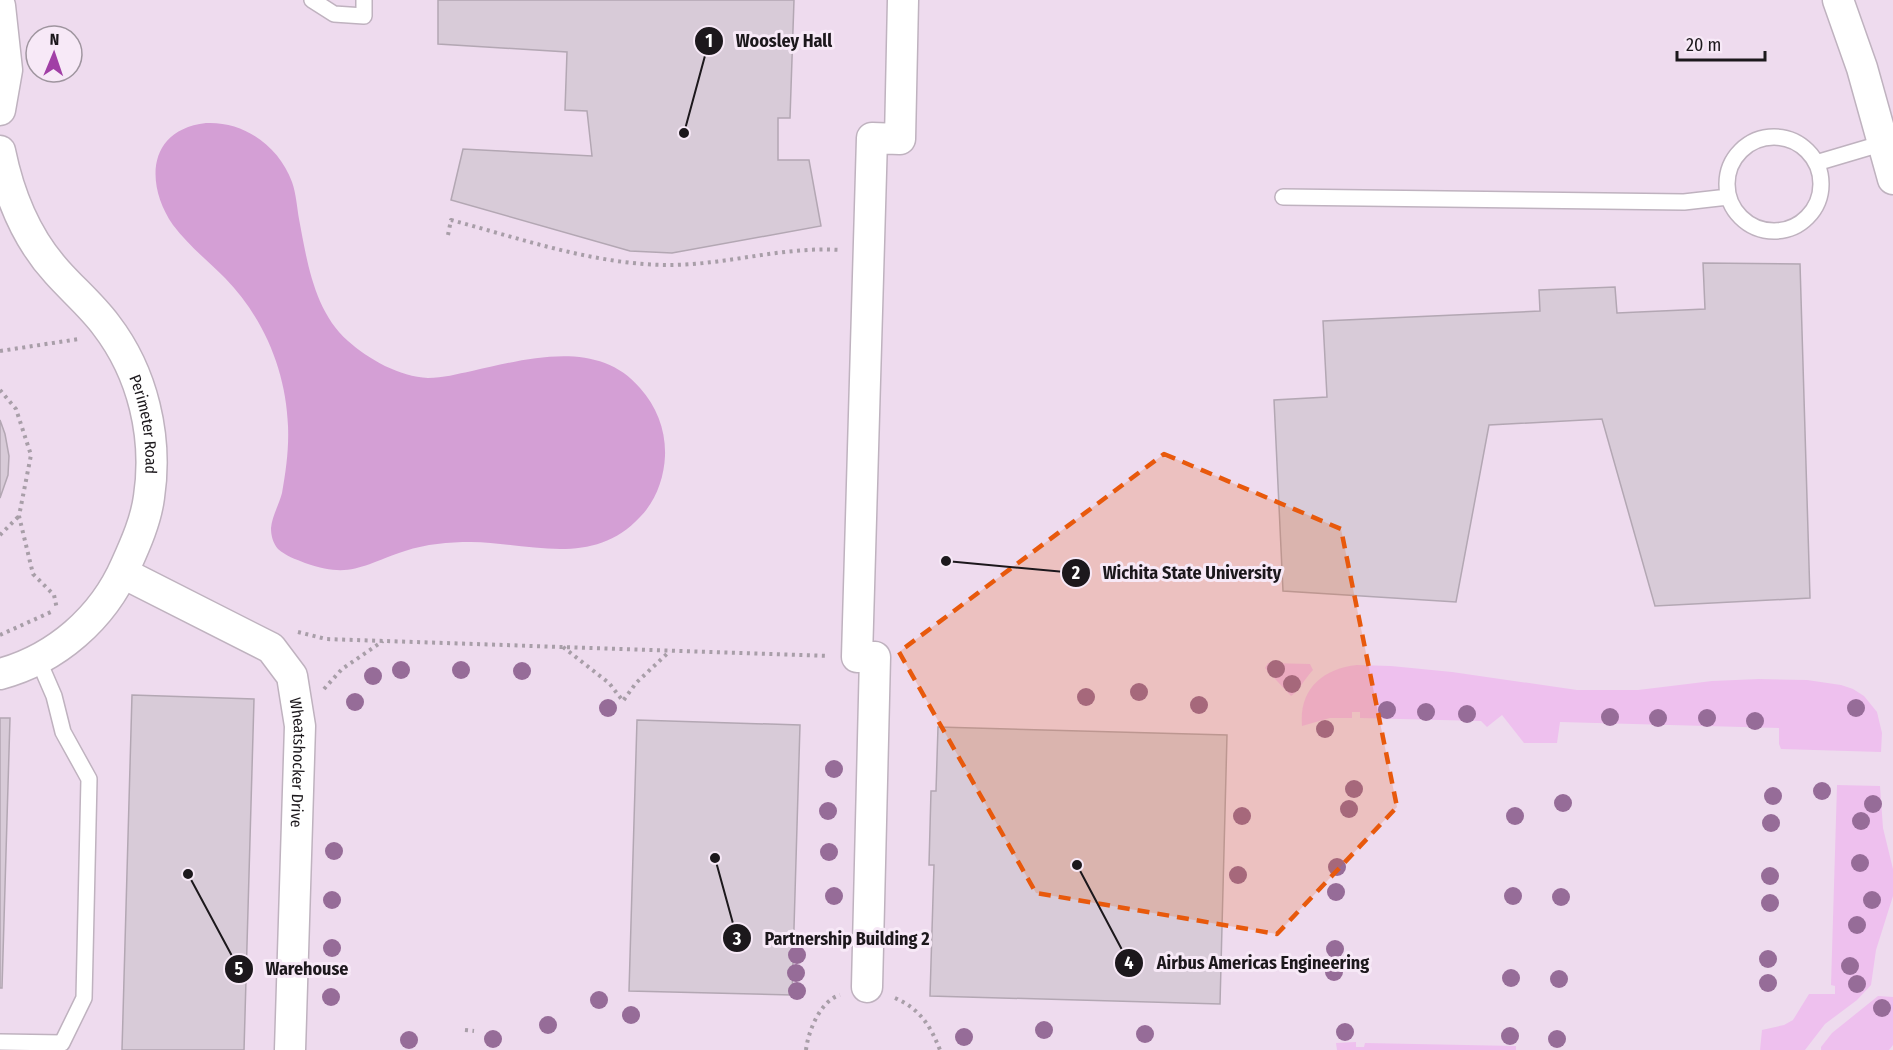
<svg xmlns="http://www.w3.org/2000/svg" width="1893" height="1050" viewBox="0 0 1893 1050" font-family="'Fira Sans Condensed',sans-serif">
<rect width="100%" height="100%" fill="#f7e9f7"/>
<path fill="#eedbee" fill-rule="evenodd" d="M0,0H1893V1050H0ZM36,36H72V72H36Z"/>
<path fill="#eec0ee" d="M1268,663L1310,664L1313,670C1307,676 1297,693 1291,696L1265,668Z
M1357,665L1391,666L1452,672L1577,690H1638L1712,681L1759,679L1807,680L1841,685L1853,689L1864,696L1877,712L1882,733L1881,752L1781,749L1779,744V728L1560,722L1557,743H1524L1502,715L1487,727L1481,721L1360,718V712H1352V718H1330L1302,726C1299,689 1322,669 1357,665Z
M1837,785L1880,786L1883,828L1893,869V896L1876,950L1871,985L1857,1000L1825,1024L1805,1050H1760L1762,1030L1784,1025L1793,1020L1809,994H1835V986L1831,985Z
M1878,996L1893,997V1045L1889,1050H1821V1047L1832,1033Z
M1356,1042V1047H1364L1365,1043L1516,1046V1050H1337L1336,1043Z"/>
<path fill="#d49fd5" d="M206,123C244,121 279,146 292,182C296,193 297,207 299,219C307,261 314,311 348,341C368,359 400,377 428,378C443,378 457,374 472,371C526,359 598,338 640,388C657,407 666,431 665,456C664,478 656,501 640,517C593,568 531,543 471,542C448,542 426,544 405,551C362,565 351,579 305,563C295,559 286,556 278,549C273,543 271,536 271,528C272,516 279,505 282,493C286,471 289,448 288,426C286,371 264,318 225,278C208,261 188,245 173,225C145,184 147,130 206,123Z"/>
<path fill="#d8cbd8" stroke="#b3a7b3" stroke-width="1.5" d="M438,0H794L790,118H778V160H809L821,226L672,253L630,251L451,200L463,149L592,156L587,111L565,110L567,52L438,44Z
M1703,263L1800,264L1810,598L1655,606L1602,419L1489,425L1456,602L1283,591L1274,400L1327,397L1323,321L1540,311L1539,290L1615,287L1617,313L1705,309Z
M0,420L5,434L9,456L8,475L0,498Z
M132,695L254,699L244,1050H122Z
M0,718H10L2,988H0Z
M637,720L800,725L792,995L629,991Z
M938,727L1227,735L1220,1004L930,996L934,865H929L931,791H936Z"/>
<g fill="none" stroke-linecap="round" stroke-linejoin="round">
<defs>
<path id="lane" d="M312,0L334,14L364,16V0
M1727 184a47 47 0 1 1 94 0a47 47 0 1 1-94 0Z
M1816,163L1887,142
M1283,197L1684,202L1728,197
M0,1042L62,1043L84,998L89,779L63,732L54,696L38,659"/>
<g id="street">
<path d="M1838,0L1862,68L1893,179"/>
<path d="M0,6L7,70L0,110"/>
<path id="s1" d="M0,151C9,195 26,238 57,272C73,290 92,306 106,325C143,373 158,437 149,497C146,520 136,543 126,565C103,618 56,659 0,674"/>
<path id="s2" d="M123,573L271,648L292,676L300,726L290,1050"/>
<path d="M867,987L875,657H857L872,138L900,139L903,0"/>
</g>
</defs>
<use href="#lane" stroke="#bfb2bf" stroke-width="18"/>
<use href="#street" stroke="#bfb2bf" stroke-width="33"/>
<path stroke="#a89ea8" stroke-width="4" stroke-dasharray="3 4.5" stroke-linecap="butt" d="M448,235L451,220C522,239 596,265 669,265C727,265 783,246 841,250
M0,351L79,339
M0,390L16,409L31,455L19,516L33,574L54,595L57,609
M0,535L19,516
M298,632L326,639L829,656
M0,635L51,612
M563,647L609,683L623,701L636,683L670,651
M324,689L342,669L383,641
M895,998C920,1009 930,1025 940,1050
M465,1030L474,1031
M806,1050C808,1031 821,1000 840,995"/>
<use href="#lane" stroke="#fff" stroke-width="15"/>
<use href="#street" stroke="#fff" stroke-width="30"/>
</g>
<g fill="#966c98">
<circle cx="1276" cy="669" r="9"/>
<circle cx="401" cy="670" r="9"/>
<circle cx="461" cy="670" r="9"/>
<circle cx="522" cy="671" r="9"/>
<circle cx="373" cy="676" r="9"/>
<circle cx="1292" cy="684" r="9"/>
<circle cx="1139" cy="692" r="9"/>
<circle cx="1086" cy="697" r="9"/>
<circle cx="355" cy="702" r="9"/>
<circle cx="1199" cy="705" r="9"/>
<circle cx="608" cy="708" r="9"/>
<circle cx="1856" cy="708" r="9"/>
<circle cx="1387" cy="710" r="9"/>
<circle cx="1426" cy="712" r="9"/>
<circle cx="1467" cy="714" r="9"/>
<circle cx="1610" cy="717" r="9"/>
<circle cx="1658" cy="718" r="9"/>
<circle cx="1707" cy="718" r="9"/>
<circle cx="1755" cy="721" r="9"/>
<circle cx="1325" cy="729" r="9"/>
<circle cx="834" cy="769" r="9"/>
<circle cx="1354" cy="789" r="9"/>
<circle cx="1822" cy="791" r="9"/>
<circle cx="1773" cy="796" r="9"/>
<circle cx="1563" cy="803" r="9"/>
<circle cx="1873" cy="804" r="9"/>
<circle cx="1349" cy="809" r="9"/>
<circle cx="828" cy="811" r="9"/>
<circle cx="1242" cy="816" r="9"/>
<circle cx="1515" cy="816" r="9"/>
<circle cx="1861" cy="821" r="9"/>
<circle cx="1771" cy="823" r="9"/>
<circle cx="334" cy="851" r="9"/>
<circle cx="829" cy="852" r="9"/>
<circle cx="1860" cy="863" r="9"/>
<circle cx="1337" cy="867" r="9"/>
<circle cx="1238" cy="875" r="9"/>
<circle cx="1770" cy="876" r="9"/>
<circle cx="1336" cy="892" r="9"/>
<circle cx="834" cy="896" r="9"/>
<circle cx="1513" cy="896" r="9"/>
<circle cx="1561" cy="897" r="9"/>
<circle cx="332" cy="900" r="9"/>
<circle cx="1872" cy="900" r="9"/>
<circle cx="1770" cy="903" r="9"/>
<circle cx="1857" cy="925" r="9"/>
<circle cx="332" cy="948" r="9"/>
<circle cx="1335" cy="949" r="9"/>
<circle cx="797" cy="955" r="9"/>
<circle cx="1768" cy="959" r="9"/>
<circle cx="1850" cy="966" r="9"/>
<circle cx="1334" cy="972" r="9"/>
<circle cx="796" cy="973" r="9"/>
<circle cx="1511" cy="978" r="9"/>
<circle cx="1559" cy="979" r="9"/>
<circle cx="1768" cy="983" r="9"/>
<circle cx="1857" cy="984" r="9"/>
<circle cx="797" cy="991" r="9"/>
<circle cx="331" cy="997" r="9"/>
<circle cx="599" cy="1000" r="9"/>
<circle cx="1882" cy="1008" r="9"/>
<circle cx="631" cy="1015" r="9"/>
<circle cx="548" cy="1025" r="9"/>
<circle cx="1044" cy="1030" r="9"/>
<circle cx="1345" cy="1032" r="9"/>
<circle cx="1145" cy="1034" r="9"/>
<circle cx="1510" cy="1036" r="9"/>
<circle cx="964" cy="1037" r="9"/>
<circle cx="493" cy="1039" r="9"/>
<circle cx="1557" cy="1039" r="9"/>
<circle cx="409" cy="1040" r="9"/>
</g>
<path fill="#e8590c" fill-opacity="0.2" stroke="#e8590c" stroke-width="4.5" stroke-dasharray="12 8" stroke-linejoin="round" d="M1164,454L1341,529L1397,807L1277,934L1036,893L899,652Z"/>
<g text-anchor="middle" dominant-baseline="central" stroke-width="6" stroke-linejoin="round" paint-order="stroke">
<g font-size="16" fill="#1c181c" stroke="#f7e9f7">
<text stroke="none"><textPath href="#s1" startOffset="316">Perimeter Road</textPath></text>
<text stroke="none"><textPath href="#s2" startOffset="288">Wheatshocker Drive</textPath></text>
</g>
</g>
<path fill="none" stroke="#1c181c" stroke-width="2" d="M684 133L709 41M946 561L1076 573M715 858L737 938M1077 865L1129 963M188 874L239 969"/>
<g fill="#1c181c" stroke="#f7e9f7" stroke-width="2">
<circle cx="684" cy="133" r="6"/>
<circle cx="946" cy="561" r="6"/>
<circle cx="715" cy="858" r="6"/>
<circle cx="1077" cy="865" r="6"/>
<circle cx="188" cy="874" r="6"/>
<circle cx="709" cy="41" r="15"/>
<circle cx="1076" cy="573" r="15"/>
<circle cx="737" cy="938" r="15"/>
<circle cx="1129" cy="963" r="15"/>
<circle cx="239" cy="969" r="15"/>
</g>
<g font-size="18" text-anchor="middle" font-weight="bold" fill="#fff">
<text x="709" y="47">1</text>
<text x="1076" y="579">2</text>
<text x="737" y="945">3</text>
<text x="1129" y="969">4</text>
<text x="239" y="975">5</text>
</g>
<g font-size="18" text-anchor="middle" font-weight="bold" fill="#1c181c" stroke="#f7e9f7" stroke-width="6" stroke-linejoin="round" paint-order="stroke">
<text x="784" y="47">Woosley Hall</text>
<text x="1192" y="579">Wichita State University</text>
<text x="847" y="945">Partnership Building 2</text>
<text x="1263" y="969">Airbus Americas Engineering</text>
<text x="307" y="975">Warehouse</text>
</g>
<g transform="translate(54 54) rotate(2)"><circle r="28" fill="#f7e9f7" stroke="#9f959f" stroke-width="1.5"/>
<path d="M0-4.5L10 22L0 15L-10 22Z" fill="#a13fa6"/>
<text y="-9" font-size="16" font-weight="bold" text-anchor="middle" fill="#1c181c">N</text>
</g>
<path d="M1677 51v9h88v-9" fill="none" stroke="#1c181c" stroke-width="3"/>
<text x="1686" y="51" font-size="18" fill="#1c181c" stroke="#f7e9f7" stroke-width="4.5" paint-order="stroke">20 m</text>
</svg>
